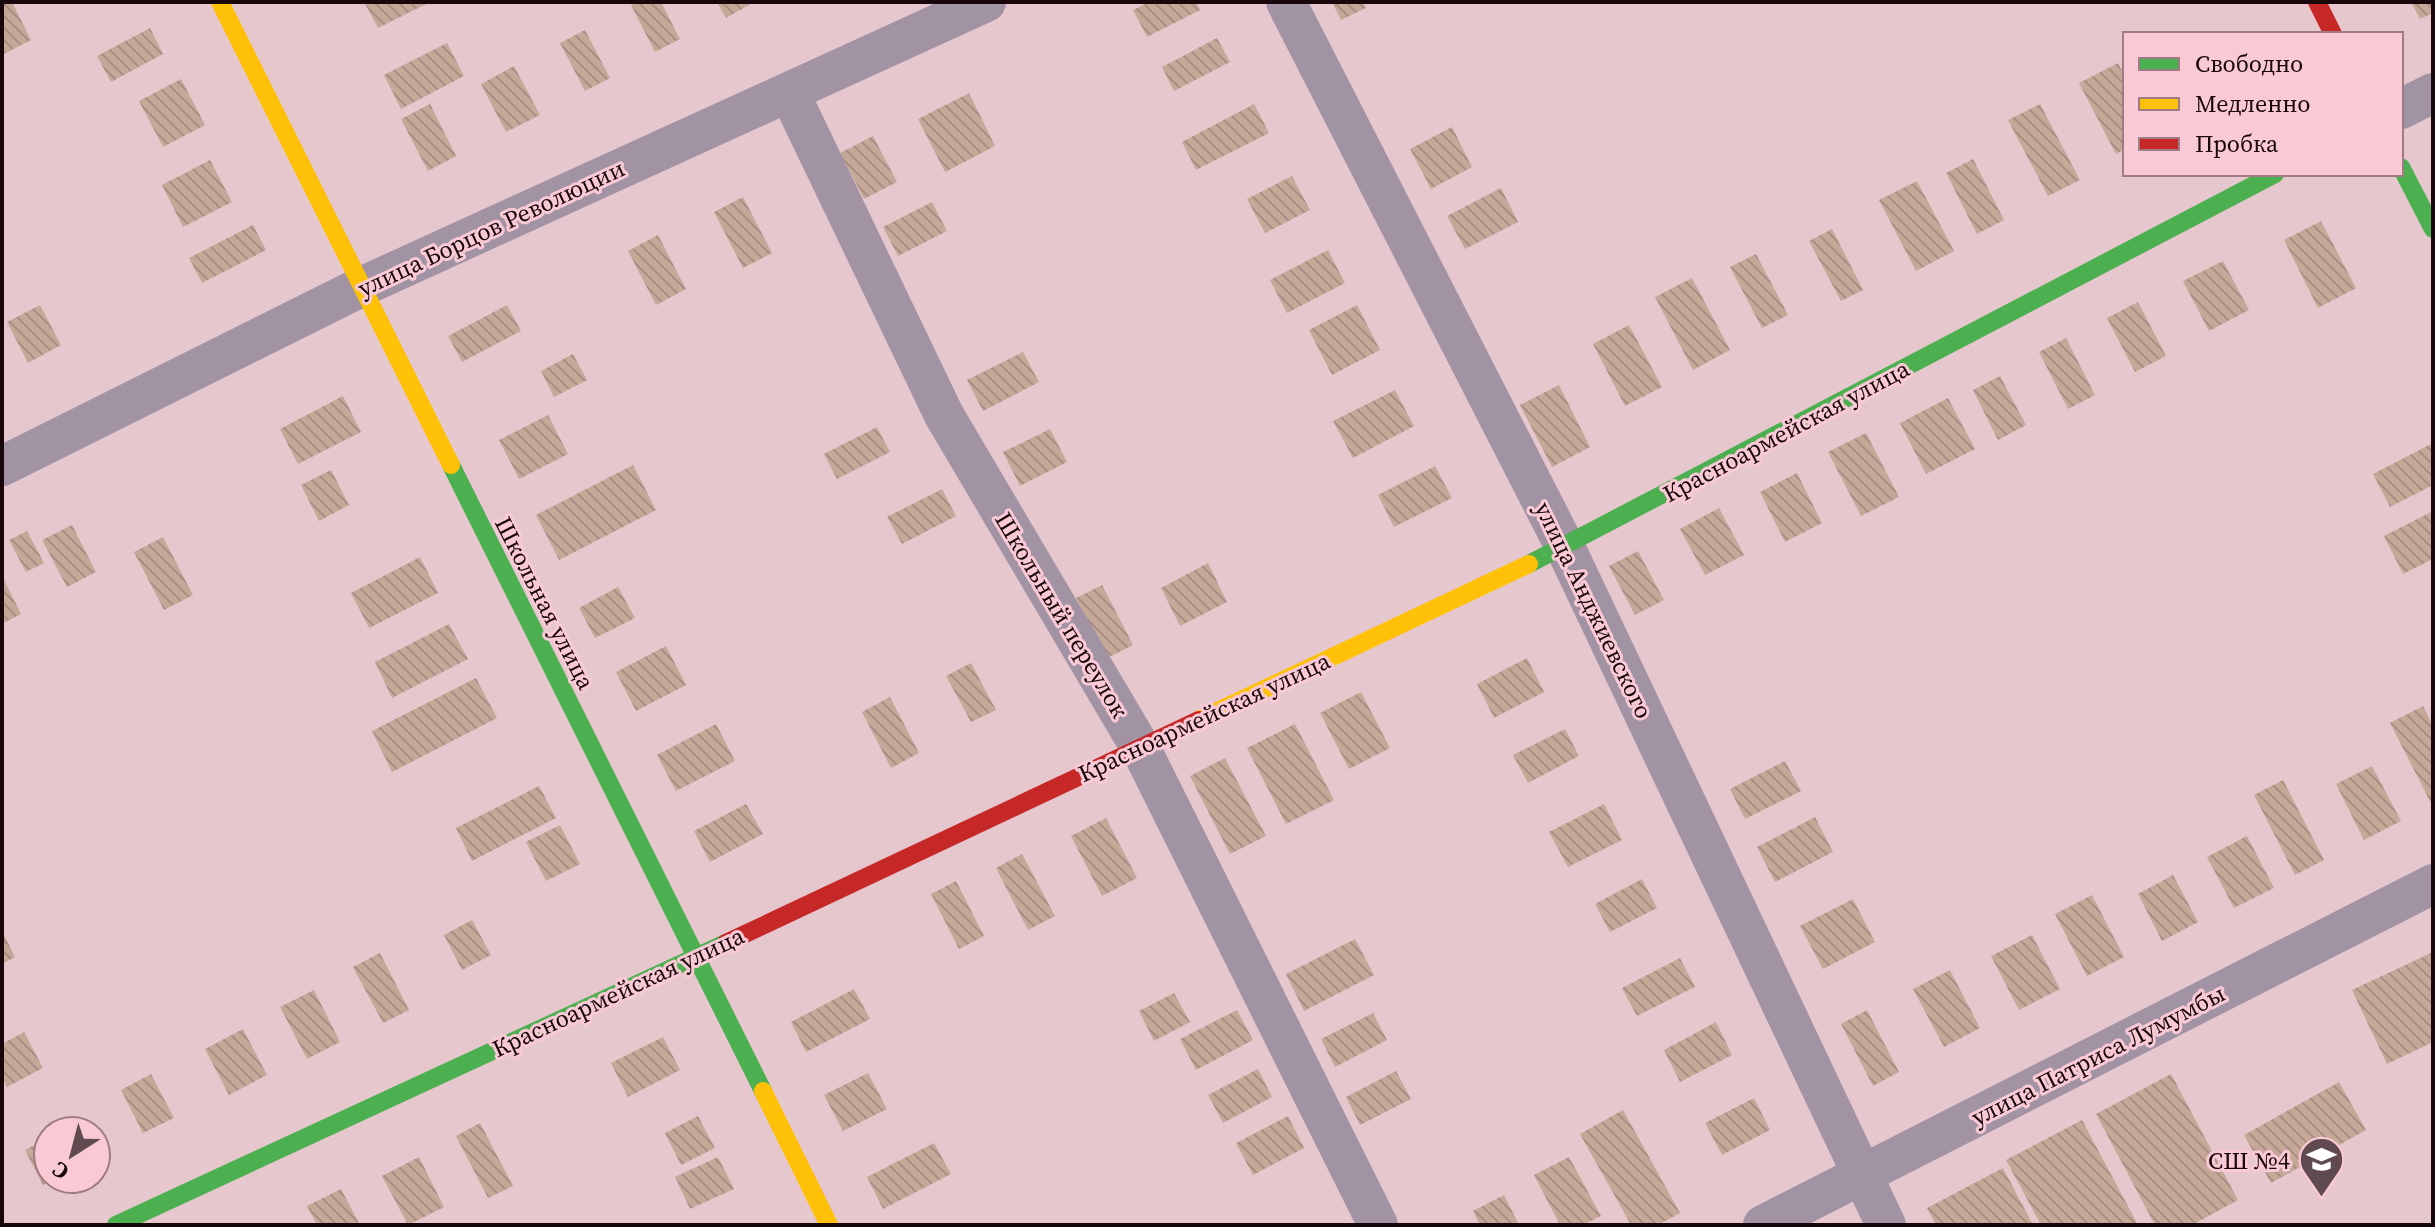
<svg xmlns="http://www.w3.org/2000/svg" width="2435" height="1227" viewBox="0 0 2435 1227" font-family="'Source Serif 4',serif">
<defs>
<pattern id="building-back-hatch" width="6" height="6" patternUnits="userSpaceOnUse" patternTransform="scale(2)"><rect width="6" height="6" fill="#c6a899"/><path d="M-1 5l2 2M0 0l6 6M5-1l2 2" fill="none" stroke="#a98f82"/></pattern>
</defs>
<rect width="100%" height="100%" fill="#e6c7ce"/>
<path fill="url(#building-back-hatch)" d="M2,2H12L31,40L2,55Z
M364,2H430L378,28Z
M638,2H661L680,39L655,52L631,5Z
M717,2H748L749,5L726,18Z
M1149,2H1196L1200,10L1147,37L1133,10Z
M1332,2H1363L1366,8L1341,20Z
M2411,2H2433V13L2420,19Z
M150,28L163,54L111,82L97,56Z
M585,30L610,78L585,91L560,43Z
M1217,38L1230,62L1174,91L1162,67Z
M447,43L464,76L401,109L384,75Z
M2118,63L2125,76V149L2116,154L2079,83Z
M514,66L540,115L506,132L481,84Z
M181,79L205,125L163,147L139,101Z
M969,93L995,146L945,172L918,119Z
M430,104L456,156L428,171L401,119Z
M1254,104L1269,133L1196,170L1182,142Z
M2040,104L2080,180L2048,196L2008,120Z
M1452,127L1472,167L1431,189L1410,149Z
M873,136L897,182L864,199L840,153Z
M1973,159L2004,220L1977,234L1946,173Z
M210,160L232,202L183,227L162,185Z
M1292,176L1310,210L1265,233L1247,199Z
M1917,181L1954,251L1916,271L1879,200Z
M1501,188L1518,222L1465,249L1447,216Z
M743,197L772,253L743,268L714,212Z
M932,202L947,231L898,256L883,227Z
M2321,221L2356,288L2318,308L2284,240Z
M253,225L266,250L202,283L189,258Z
M1832,229L1863,290L1841,301L1809,241Z
M658,235L686,289L656,305L628,251Z
M1328,250L1345,283L1287,313L1270,280Z
M1756,254L1788,315L1762,328L1730,267Z
M2223,261L2249,310L2209,331L2183,281Z
M1692,278L1730,350L1693,370L1655,297Z
M2138,302L2166,356L2135,372L2107,318Z
M40,305L61,345L28,363L7,322Z
M507,305L521,331L462,362L448,336Z
M1357,305L1380,350L1332,375L1309,330Z
M1629,325L1662,387L1625,406L1593,344Z
M2066,338L2095,395L2068,409L2039,352Z
M1023,352L1039,382L983,411L967,380Z
M573,354L587,380L554,397L541,371Z
M2000,376L2026,425L1998,440L1973,390Z
M1559,385L1590,447L1552,467L1520,405Z
M1395,390L1414,426L1353,458L1333,421Z
M343,396L361,432L298,464L280,429Z
M1948,398L1975,449L1926,474L1900,423Z
M548,415L568,454L519,479L499,440Z
M877,427L890,452L837,479L824,454Z
M1050,429L1067,462L1020,486L1003,452Z
M1866,433L1899,497L1861,516L1828,452Z
M2433,443V485L2390,507L2373,474Z
M633,465L656,510L559,560L536,515Z
M1435,466L1452,498L1394,527L1378,495Z
M331,470L349,505L319,521L301,485Z
M1797,473L1822,523L1785,542L1760,492Z
M942,489L956,516L902,544L887,517Z
M1719,508L1744,555L1705,575L1680,529Z
M2433,511V559L2403,574L2384,536Z
M72,525L96,572L67,587L42,540Z
M27,531L44,563L26,572L9,540Z
M163,537L193,595L164,610L134,552Z
M1638,551L1664,600L1635,615L1609,566Z
M420,557L438,593L369,628L351,593Z
M1208,563L1227,602L1180,626L1161,588Z
M2,576L21,614L2,624Z
M1102,585L1133,645L1107,658L1076,598Z
M618,587L635,618L595,638L579,608Z
M449,624L468,659L392,698L375,662Z
M666,646L686,685L636,711L616,672Z
M1527,658L1544,692L1494,718L1477,684Z
M971,663L996,710L971,722L946,676Z
M476,678L497,718L392,772L372,731Z
M1361,692L1390,748L1349,769L1320,713Z
M890,697L919,753L891,768L862,712Z
M2423,706L2433,726V807L2390,723Z
M716,724L735,761L676,791L657,755Z
M1295,724L1334,800L1286,824L1247,748Z
M1565,729L1579,756L1528,783L1513,755Z
M1225,758L1266,836L1230,854L1190,776Z
M1785,761L1801,791L1745,819L1730,789Z
M2372,766L2401,821L2364,840L2336,784Z
M2283,780L2324,860L2295,875L2254,795Z
M539,786L556,818L472,861L456,828Z
M746,804L763,834L710,862L694,831Z
M1604,804L1622,840L1568,867L1549,832Z
M1815,817L1833,852L1775,882L1757,847Z
M1106,818L1137,878L1102,896L1071,836Z
M560,825L580,864L546,881L526,842Z
M2247,836L2274,888L2234,908L2207,857Z
M1022,854L1055,916L1028,930L996,868Z
M2173,875L2198,922L2162,941L2138,894Z
M1642,879L1657,908L1610,932L1595,904Z
M956,881L984,936L959,949L931,894Z
M2092,895L2124,957L2087,976L2055,914Z
M1853,899L1875,942L1823,969L1800,926Z
M472,920L491,955L462,970L444,935Z
M2,931L15,957L2,964Z
M2032,935L2060,989L2019,1010L1991,956Z
M1355,939L1374,975L1304,1011L1286,974Z
M2433,952V1042L2387,1064L2352,990Z
M380,953L409,1010L383,1023L353,967Z
M1680,958L1695,987L1637,1016L1622,988Z
M1950,970L1980,1028L1944,1047L1913,989Z
M854,989L870,1019L806,1052L791,1022Z
M314,990L340,1042L307,1059L280,1007Z
M1174,993L1190,1022L1154,1041L1139,1011Z
M1237,1010L1253,1040L1196,1070L1180,1039Z
M1867,1010L1899,1072L1873,1086L1841,1024Z
M1373,1013L1387,1040L1335,1067L1321,1039Z
M1716,1022L1732,1055L1680,1082L1664,1050Z
M243,1029L267,1075L229,1095L205,1049Z
M24,1032L43,1068L7,1087L2,1076V1044Z
M663,1037L680,1070L628,1097L611,1063Z
M1258,1069L1272,1097L1223,1123L1208,1095Z
M1396,1071L1411,1099L1360,1125L1346,1097Z
M868,1073L887,1109L843,1131L824,1095Z
M151,1074L174,1118L143,1133L121,1090Z
M2171,1074L2238,1200L2192,1225H2155L2096,1114Z
M2339,1082L2366,1130L2271,1183L2244,1135Z
M1754,1098L1770,1130L1722,1155L1705,1123Z
M1623,1110L1680,1213L1658,1225H1631L1580,1134Z
M698,1116L715,1148L681,1165L665,1133Z
M1288,1116L1304,1148L1253,1175L1236,1143Z
M2082,1120L2138,1225H2041L2006,1160Z
M480,1123L513,1186L488,1198L456,1136Z
M48,1138V1179H54L43,1185L25,1150Z
M934,1143L951,1174L883,1209L867,1177Z
M419,1157L444,1207L408,1225L382,1176Z
M718,1157L734,1189L690,1209L675,1177Z
M1569,1157L1601,1216L1583,1225H1560L1534,1175Z
M2003,1168L2033,1225H1936L1927,1208Z
M341,1189L360,1225H317L307,1206Z
M1504,1195L1519,1225H1480L1473,1211Z"/>
<g fill="none" stroke-linecap="round" stroke-linejoin="round">
<path stroke="#a293a4" stroke-width="40" d="M1286,2L1565,547L1886,1225
M789,92L944,415L1140,747L1378,1225
M2401,109L2433,93
M2,466L361,287L986,2
M1763,1225L2433,884"/>
<path stroke="#4caf50" stroke-width="18" d="M2401,167L2433,229
M451,465L763,1091
M1529,564L2275,174
M116,1225L726,943"/>
<path stroke="#ffc107" stroke-width="18" d="M220,2L451,465
M1199,720L1529,564
M763,1091L829,1225"/>
<path stroke="#c62828" stroke-width="18" d="M2317,2L2333,34
M726,943L1199,720"/>
</g>
<defs>
<symbol id="school-pin" viewBox="-11 -11 22 30"><path d="M0 17L-7.5 6A9.5 9.5 0 1 1 7.5 6Z" fill="#604a4f" stroke="#f9cad5"/><path d="M0-5L7-2L0 1L-7-2ZM-4 1L0 2.5L4 1V4Q0 6-4 4Z" fill="#fff"/></symbol>
</defs>
<g fill-rule="evenodd">
<use href="#school-pin" x="2296" y="1134" width="51" height="69"/>
</g>
<g text-anchor="middle" dominant-baseline="central" stroke-width="6" stroke-linejoin="round" paint-order="stroke">
<g font-size="24" fill="#18060b" stroke="#f9cad5">
<text transform="translate(491 228) rotate(-25)">улица Борцов Революции</text>
<text transform="translate(1786 431) rotate(-28)">Красноармейская улица</text>
<text transform="translate(545 603) rotate(63)">Школьная улица</text>
<text transform="translate(1594 610) rotate(64)">улица Анджиевского</text>
<text transform="translate(1062 615) rotate(59)">Школьный переулок</text>
<text transform="translate(1204 717) rotate(-25)">Красноармейская улица</text>
<text transform="translate(618 992) rotate(-25)">Красноармейская улица</text>
<text transform="translate(2098 1055) rotate(-27)">улица Патриса Лумумбы</text>
</g>
<g font-size="24" fill="#18060b" stroke="#f9cad5" text-anchor="end">
<text x="2290" y="1160">СШ №4</text>
</g>
</g>
<rect width="2435" height="1227" fill="none" stroke="#18060b" stroke-width="8"/>
<rect x="2123" y="32" width="280" height="144" fill="#f9cad5" stroke="#9f7c84" stroke-width="2"/>
<rect x="2139" y="58" width="40" height="12" fill="#4caf50" stroke="#9f7c84" stroke-width="2"/>
<text x="2195" y="72" font-size="24" fill="#18060b">Свободно</text>
<rect x="2139" y="98" width="40" height="12" fill="#ffc107" stroke="#9f7c84" stroke-width="2"/>
<text x="2195" y="112" font-size="24" fill="#18060b">Медленно</text>
<rect x="2139" y="138" width="40" height="12" fill="#c62828" stroke="#9f7c84" stroke-width="2"/>
<text x="2195" y="152" font-size="24" fill="#18060b">Пробка</text>
<g transform="translate(72 1155) rotate(216)"><circle r="38" fill="#f9cad5" stroke="#9f7c84" stroke-width="2"/>
<path d="M0-6L14 30L0 20L-14 30Z" fill="#604a4f"/>
<text y="-12" font-size="22" font-weight="bold" text-anchor="middle" fill="#18060b">С</text>
</g>
</svg>
